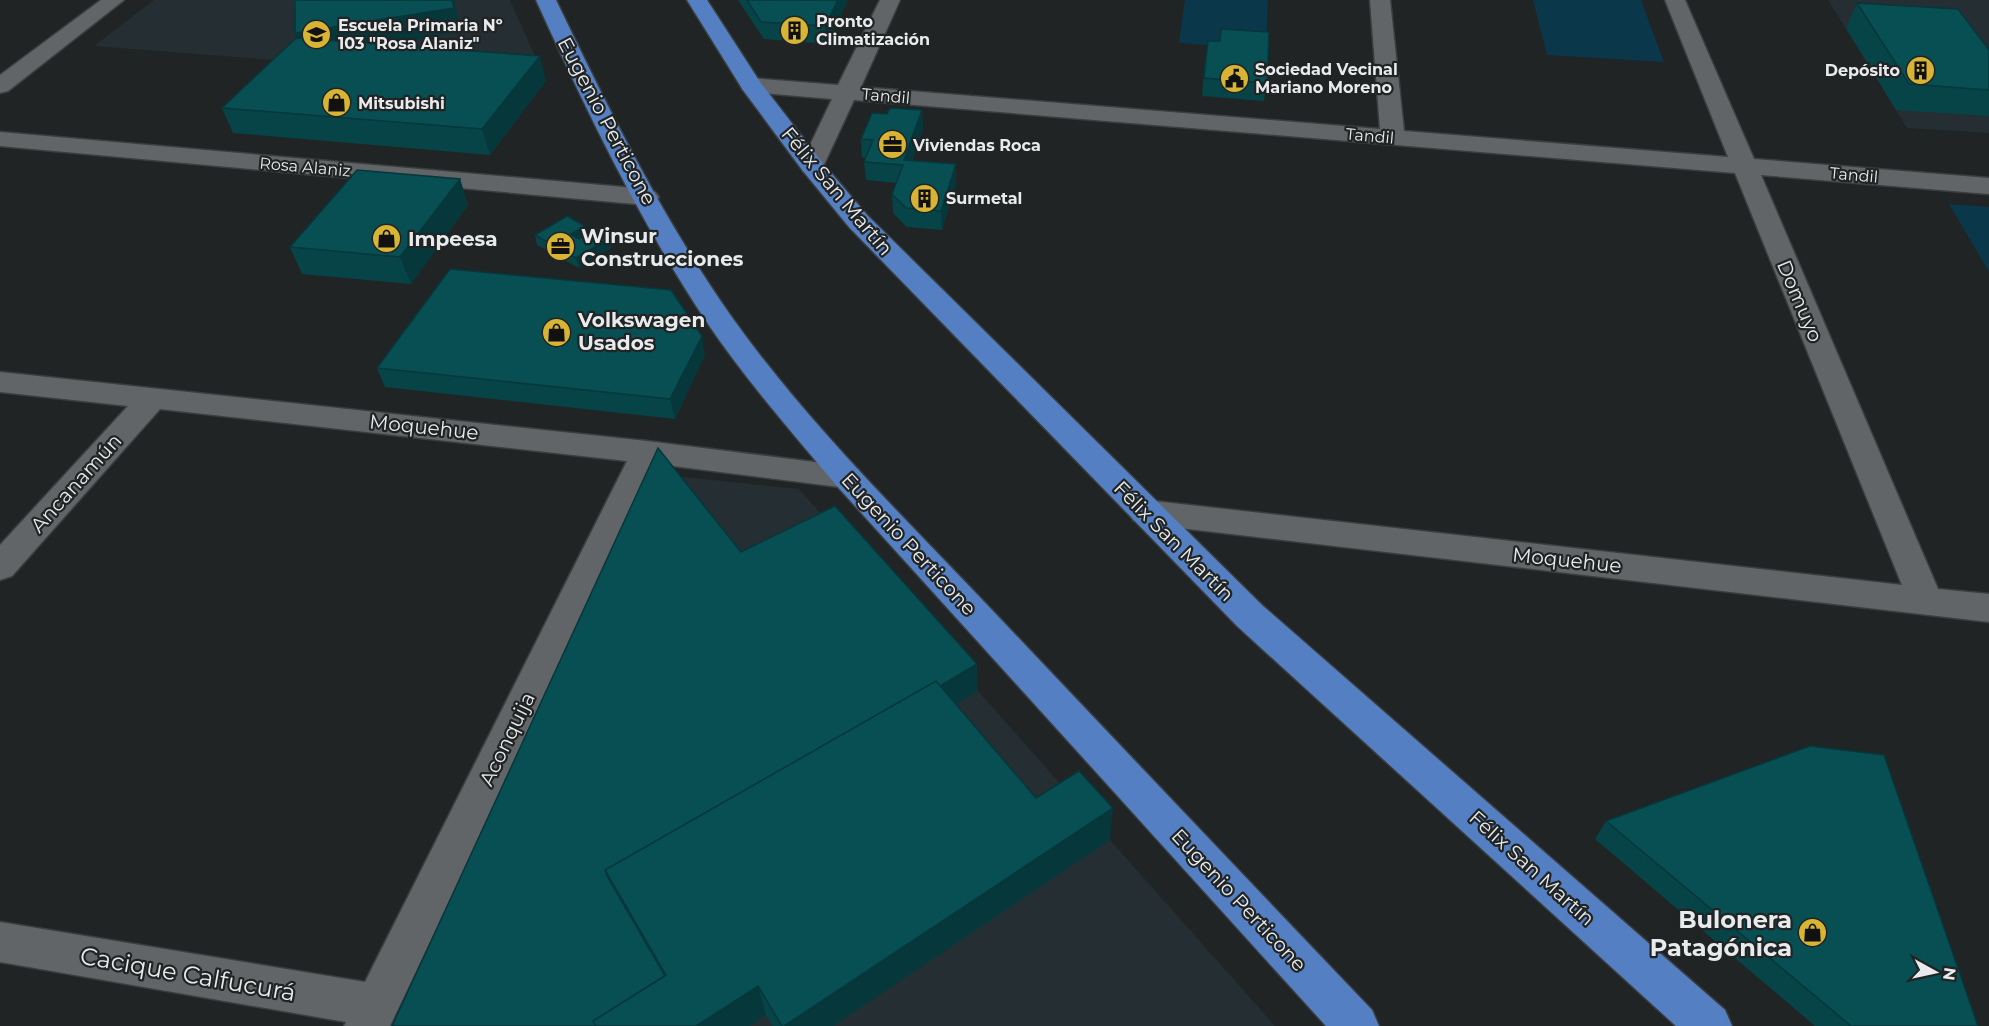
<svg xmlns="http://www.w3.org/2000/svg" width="1989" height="1026" viewBox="0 0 1989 1026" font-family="Montserrat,sans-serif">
<rect width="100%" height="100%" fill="#212425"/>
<path fill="#252e32" d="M154,0H510L546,81L94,46Z
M1828,0H1989V133L1907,128Z
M665,475L799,489L1275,1026H419Z"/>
<path fill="#0a374a" d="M1185,0H1268L1266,50L1179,43Z
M1533,0H1641L1664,62L1547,55Z
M1949,204L1989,207V272Z"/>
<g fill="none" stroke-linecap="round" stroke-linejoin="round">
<defs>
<path id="minor" d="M880,0H900L861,87L1380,129L1370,0H1390L1404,131L1728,157L1665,0H1685L1754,159L1989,178V194L1761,175L1938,589L1989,594V622L1145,524L1133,520L1129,512L1133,504L1145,500L1902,585L1735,173L854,100L821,171L812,173L803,171L800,166L832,99L751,92L743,90L740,85L743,80L751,78L838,85Z
M0,132L646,189L655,192L659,197L655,202L646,205L0,146Z
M0,372L647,441L847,466L858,469L863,477L858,485L847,488L657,464L390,1026H344L346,1022L0,962V922L365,982L627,461L160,409L12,576L0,580V545L128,406L0,392Z"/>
<path id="tertiary" d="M101,0H124L8,91L0,93V75Z"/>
<path id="trunk" d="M536,0H556C608,108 662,218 731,316C807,423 902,515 992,610C1119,744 1245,877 1372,1010L1379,1026H1326L836,485C791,431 745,379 706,321C639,220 586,110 536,0Z
M687,0H707L760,82L821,161L867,215L1263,606L1725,1010L1732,1026H1676L1237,626L849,227L803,171L743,90Z"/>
</defs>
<use href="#minor" stroke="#3b3e3f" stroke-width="3"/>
<use href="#tertiary" stroke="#3b3e3f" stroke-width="3"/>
<use href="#trunk" stroke="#3b3e3f" stroke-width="3"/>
<use href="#minor" fill="#626567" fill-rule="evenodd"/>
<use href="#tertiary" fill="#626567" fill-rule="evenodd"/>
<use href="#trunk" fill="#5480c3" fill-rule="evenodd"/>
</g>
<path fill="#074448" d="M738,0H848L827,44L764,39Z
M1857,3L1989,50V116L1896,110L1846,28Z
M461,32L387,44L546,81L490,155L233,133L222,108L297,38Z
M1220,41L1267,83L1264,101L1202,96L1205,58Z
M922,110L923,129L912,161L956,183L942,230L907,227L893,213L892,194L896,183L866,180L864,162L866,158L862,157L861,139L887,114Z
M460,179L468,205L411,284L302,274L290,247Z
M585,226L587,234L608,239L611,248L579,268L537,245L535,235Z
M705,355L675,419L385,387L377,368Z
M741,552L978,691L956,704L1036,798L1110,840L833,1026H773L766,1015L749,1026H392Z
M1606,821L1978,1026H1815L1595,839Z"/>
<path fill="#06373b" d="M452,0H454L461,32L305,58L295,33Z
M838,0H848L827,44L825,26Z
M540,56L546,81L490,155L482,129Z
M922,110L923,129L905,179L904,160Z
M956,164V183L942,230L941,211Z
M460,179L468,205L411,284L400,257Z
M585,226L587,236L574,244L571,234Z
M608,239L611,248L579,268L576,258Z
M702,336L705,355L675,419L670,399Z
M977,664L978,691L621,899L608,876Z
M1113,808L1110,840L833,1026H784Z
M758,986L766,1015L749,1026H696Z"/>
<path fill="#084f54" stroke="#06373b" stroke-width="1.5" d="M295,0H452L454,8L295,33Z
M747,0H838L825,26L761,22Z
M1857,3L1958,9L1989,50V90L1909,84Z
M1221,29L1269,32L1267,83L1204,78L1208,41H1220Z
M296,38L540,56L482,129L222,108Z
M890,108L922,110L904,160L956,164L941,211L906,208L892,194L903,165L864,162L873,140L861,139L872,113L887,114Z
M357,170L460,179L400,257L290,247Z
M567,216L585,226L571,234L579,239L593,231L608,239L576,258L535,235Z
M450,269L671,290L702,336L670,399L377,368Z
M658,448L741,552L835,506L977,664L940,686L936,681L605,870L607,876L665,976L593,1021L596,1026H392Z
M936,681L1036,798L1079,771L1113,808L784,1026H782L758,986L696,1026H596L593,1021L666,975L605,870Z
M1810,746L1884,755L1978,1026H1851L1606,821Z"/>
<defs>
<symbol id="building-disc" viewBox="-11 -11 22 22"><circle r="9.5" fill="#d7b434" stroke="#212425"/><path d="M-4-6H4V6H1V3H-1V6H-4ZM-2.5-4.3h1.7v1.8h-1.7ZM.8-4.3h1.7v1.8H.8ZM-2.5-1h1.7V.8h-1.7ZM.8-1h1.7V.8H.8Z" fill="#111"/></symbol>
<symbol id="school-disc" viewBox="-11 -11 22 22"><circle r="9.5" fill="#d7b434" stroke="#212425"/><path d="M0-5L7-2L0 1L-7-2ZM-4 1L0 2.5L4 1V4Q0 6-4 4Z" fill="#111"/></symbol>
<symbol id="civic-disc" viewBox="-11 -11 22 22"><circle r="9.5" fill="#d7b434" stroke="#212425"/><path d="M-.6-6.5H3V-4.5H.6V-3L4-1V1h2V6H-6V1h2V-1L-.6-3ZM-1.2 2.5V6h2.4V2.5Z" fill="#111"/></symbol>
<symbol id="shop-disc" viewBox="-11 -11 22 22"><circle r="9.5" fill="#d7b434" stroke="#212425"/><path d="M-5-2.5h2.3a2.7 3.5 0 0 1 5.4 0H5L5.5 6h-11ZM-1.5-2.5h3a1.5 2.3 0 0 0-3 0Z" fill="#111"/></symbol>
<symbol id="office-disc" viewBox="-11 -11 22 22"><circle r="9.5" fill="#d7b434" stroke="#212425"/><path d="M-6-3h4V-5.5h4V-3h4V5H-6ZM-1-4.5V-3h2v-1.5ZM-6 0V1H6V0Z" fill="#111"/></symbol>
</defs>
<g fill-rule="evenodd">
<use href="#building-disc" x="778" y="14" width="33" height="33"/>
<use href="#school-disc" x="300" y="18" width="33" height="33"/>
<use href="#building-disc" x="1904" y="54" width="33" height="33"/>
<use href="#civic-disc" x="1218" y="62" width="33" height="33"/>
<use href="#shop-disc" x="320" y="86" width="33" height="33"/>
<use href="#office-disc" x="876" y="128" width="33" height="33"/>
<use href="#building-disc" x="908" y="182" width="33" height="33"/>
<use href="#shop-disc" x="370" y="222" width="33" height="33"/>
<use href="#office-disc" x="544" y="230" width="33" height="33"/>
<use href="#shop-disc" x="540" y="316" width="33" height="33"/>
<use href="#shop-disc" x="1796" y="916" width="33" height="33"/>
</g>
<g text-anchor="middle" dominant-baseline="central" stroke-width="4.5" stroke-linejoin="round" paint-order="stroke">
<g font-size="16" font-weight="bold" fill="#e8eaeb" stroke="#212425" text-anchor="start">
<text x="816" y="21">Pronto<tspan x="816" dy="18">Climatización</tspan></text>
<text x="338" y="25">Escuela Primaria Nº<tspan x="338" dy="18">103 "Rosa Alaniz"</tspan></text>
<text x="1255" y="69">Sociedad Vecinal<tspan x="1255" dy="18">Mariano Moreno</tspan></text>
<text x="1900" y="70" text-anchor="end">Depósito</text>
<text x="358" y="103">Mitsubishi</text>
<text x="913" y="145">Viviendas Roca</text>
<text x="946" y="198">Surmetal</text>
</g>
<g font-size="16" fill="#e8eaeb" stroke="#212425">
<text transform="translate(886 96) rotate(5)">Tandil</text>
<text transform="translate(1370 136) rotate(5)">Tandil</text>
<text transform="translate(305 167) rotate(5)">Rosa Alaniz</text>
<text transform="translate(1854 175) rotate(5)">Tandil</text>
</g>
<g font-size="20" fill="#e8eaeb" stroke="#212425">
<text transform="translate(607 121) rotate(62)">Eugenio Perticone</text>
<text transform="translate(837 191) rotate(50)">Félix San Martín</text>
<text transform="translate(1800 301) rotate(67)">Domuyo</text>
<text transform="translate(424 427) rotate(6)">Moquehue</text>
<text transform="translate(76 483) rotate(-48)">Ancanamún</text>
<text transform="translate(1174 541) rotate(45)">Félix San Martín</text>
<text transform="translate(909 544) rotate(47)">Eugenio Perticone</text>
<text transform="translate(1567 560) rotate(6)">Moquehue</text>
<text transform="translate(507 739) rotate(-64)">Aconquija</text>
<text transform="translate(1532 868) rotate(42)">Félix San Martín</text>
<text transform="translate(1239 900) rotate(47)">Eugenio Perticone</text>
</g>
<g font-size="20" font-weight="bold" fill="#e8eaeb" stroke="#212425" text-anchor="start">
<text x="581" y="236">Winsur<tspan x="581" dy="23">Construcciones</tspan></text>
<text x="408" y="239">Impeesa</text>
<text x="578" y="320">Volkswagen<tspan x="578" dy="23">Usados</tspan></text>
</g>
<g font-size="24" font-weight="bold" fill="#e8eaeb" stroke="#212425" text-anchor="end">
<text x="1792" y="919">Bulonera<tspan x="1792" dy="28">Patagónica</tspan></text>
</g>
<g font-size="24" fill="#e8eaeb" stroke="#212425">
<text transform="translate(188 974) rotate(10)">Cacique Calfucurá</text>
</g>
</g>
<g transform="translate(1935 972) rotate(98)" stroke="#212425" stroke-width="4.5" paint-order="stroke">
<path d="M0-4.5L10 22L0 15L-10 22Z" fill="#e8eaeb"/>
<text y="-9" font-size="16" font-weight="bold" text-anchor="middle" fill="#e8eaeb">N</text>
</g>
</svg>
